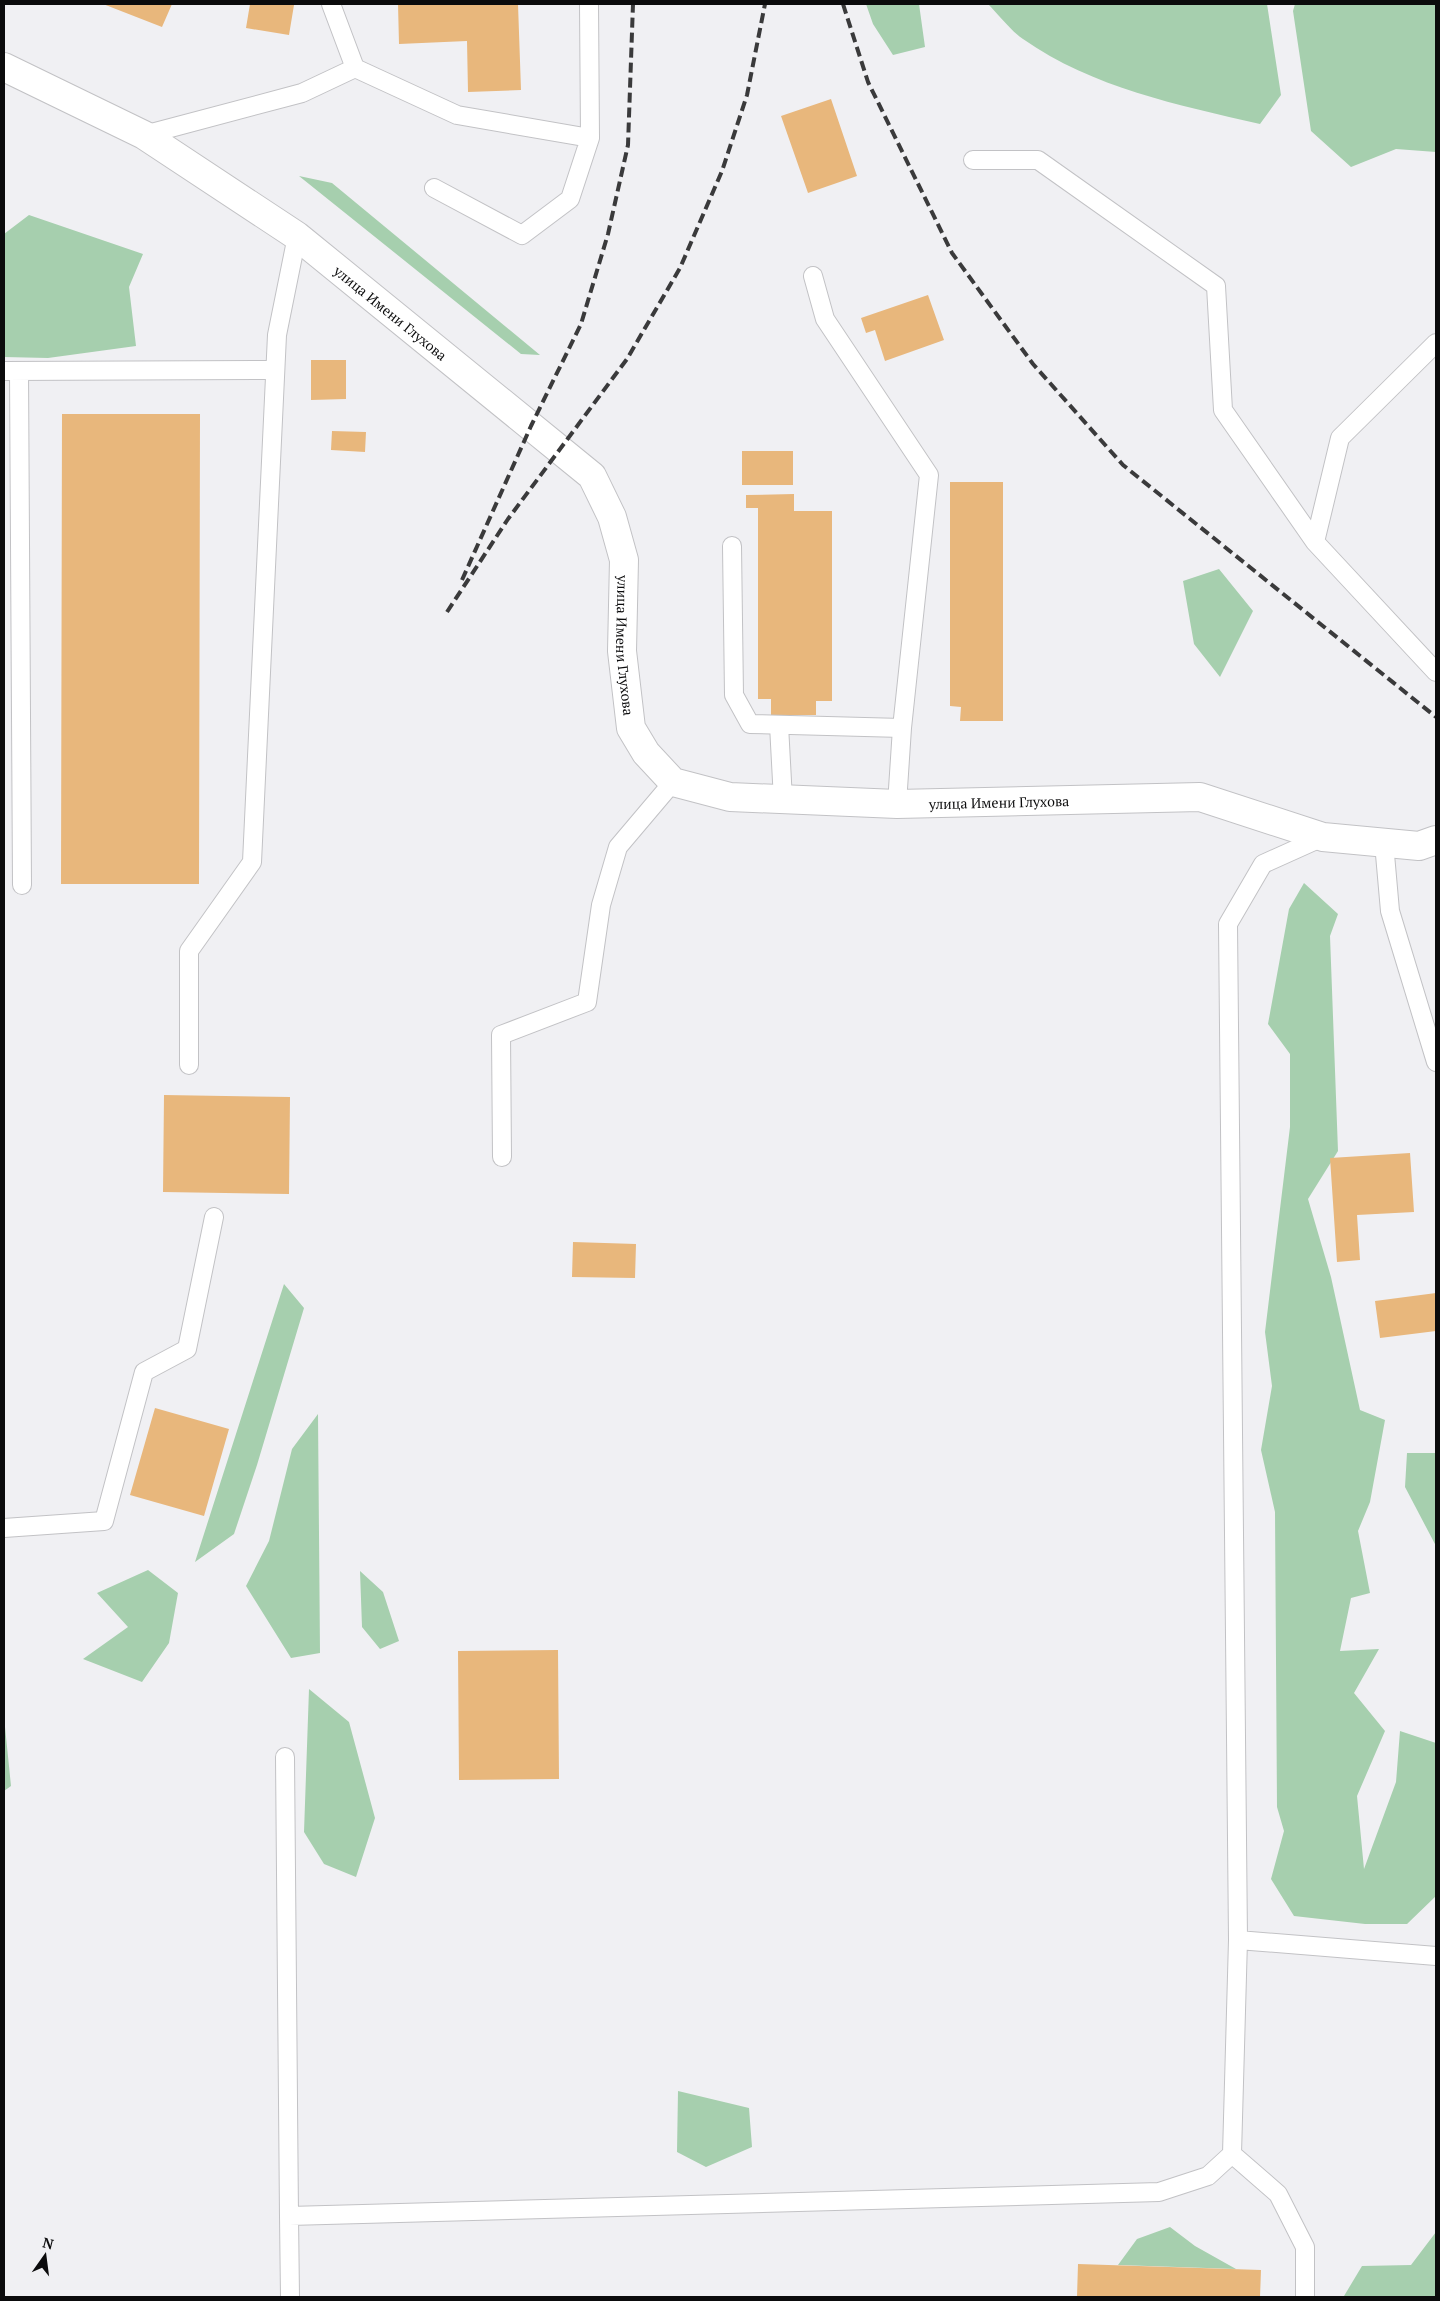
<svg xmlns="http://www.w3.org/2000/svg" width="1440" height="2301" viewBox="0 0 1440 2301" font-family="'PT Serif',serif">
<rect width="100%" height="100%" fill="#f0f0f3"/>
<path fill="#a6cfae" d="M866,4H919L925,47L893,55L873,24Z
M988,4H1267L1281,95L1260,124C1178,105 1093,88 1023,39C1010,30 999,15 988,4Z
M1295,4H1436V152L1396,149L1351,167L1311,131L1293,11Z
M299,176L332,183L540,355L521,354Z
M29,215L143,254L129,287L136,346L48,358L4,357V234Z
M1219,569L1253,611L1220,677L1194,644L1183,581Z
M1304,883L1338,914L1330,936L1338,1151L1308,1199L1331,1277L1360,1410L1385,1420L1370,1502L1358,1531L1370,1593L1351,1598L1340,1651L1379,1649L1354,1693L1385,1731L1357,1796L1364,1869L1396,1782L1400,1731L1436,1743V1896L1407,1924H1365L1294,1916L1271,1879L1284,1831L1277,1807L1275,1512L1261,1450L1272,1386L1265,1332L1290,1127V1054L1268,1024L1289,909Z
M284,1284L304,1308L257,1465L234,1534L195,1562Z
M318,1414L320,1653L291,1658L246,1586L269,1541L292,1449Z
M1407,1453H1436V1546L1405,1487Z
M148,1570L178,1593L169,1643L142,1682L83,1659L128,1627L97,1593Z
M360,1571L383,1592L399,1641L380,1649L362,1627Z
M309,1689L349,1722L375,1818L356,1877L324,1864L304,1832Z
M4,1717L11,1786L4,1791Z
M678,2091L749,2108L752,2147L706,2167L677,2152Z
M1170,2227L1195,2246L1236,2269L1118,2265L1137,2239Z
M1436,2232V2297L1344,2296L1362,2266L1411,2265Z"/>
<path fill="#e8b77c" d="M103,4H172L162,27Z
M250,4L294,5L289,35L246,28Z
M398,4H518L521,90L468,92L467,41L399,44Z
M831,99L857,176L808,193L781,116Z
M928,295L944,340L885,361L875,330L866,333L861,318Z
M311,360H346V399L311,400Z
M62,414H200L199,884H61Z
M332,431L366,432L365,452L331,450Z
M742,451H793V485H742Z
M950,482H1003V721H960L961,707L950,706Z
M794,494V511H832V701H816V715H771V699H758V508H746V495Z
M164,1095L290,1097L289,1194L163,1192Z
M1410,1153L1414,1212L1357,1215L1360,1260L1337,1262L1330,1158Z
M573,1242L636,1244L635,1278L572,1277Z
M1436,1293V1331L1380,1338L1375,1301Z
M155,1408L229,1429L204,1516L130,1495Z
M558,1650L559,1779L459,1780L458,1651Z
M1078,2264L1261,2270L1260,2297H1077Z"/>
<g fill="none" stroke-linecap="round" stroke-linejoin="round">
<defs>
<path id="service" d="M331,4L355,68L457,115L590,138
M144,135L302,93L355,68
M973,160H1038L1216,286L1223,410L1315,542L1436,672
M434,188L522,235L570,199L590,138L589,4
M813,276L825,319L929,475L902,728L897,804
M4,371L275,370
M19,371L22,885
M1315,542L1340,438L1436,343
M732,546L734,695L750,724L902,728
M779,725L783,800
M1384,843L1390,911L1436,1062
M189,1065V951L252,862L277,335L297,236
M502,1157L501,1035L587,1002L601,905L618,847L673,782
M4,1528L104,1521L144,1372L187,1349L214,1217
M285,1757L289,2216
M1238,1940L1436,1956
M1232,2154L1278,2194L1305,2247V2297
M290,2297L289,2216L1159,2192L1208,2176L1232,2154L1238,1940L1228,924L1263,864L1323,837"/>
<g id="minor">
<path id="s1" d="M4,67L144,135L297,236L592,476L612,517L624,560L622,651L631,728L646,753L673,782L730,797L897,804L1200,797L1323,837L1419,846L1436,840"/>
</g>
</defs>
<use href="#service" stroke="#c2c2c5" stroke-width="20"/>
<use href="#minor" stroke="#c2c2c5" stroke-width="30"/>
<use href="#service" stroke="#fff" stroke-width="18"/>
<use href="#minor" stroke="#fff" stroke-width="28"/>
<path stroke="#3a3a3b" stroke-width="4" stroke-dasharray="10 5" stroke-linecap="butt" d="M843,4L868,82L952,253L1033,364L1123,465L1436,717
M462,580L531,426L581,324L608,234L628,145L633,4
M447,612L508,519L627,359L680,268L722,171L747,95L765,4"/>
</g>
<g text-anchor="middle" dominant-baseline="central" stroke-width="4.5" stroke-linejoin="round" paint-order="stroke">
<g font-size="14" fill="#0b0b0c" stroke="#f0f0f3">
<text stroke="none"><textPath href="#s1" startOffset="460">улица Имени Глухова</textPath></text>
<text stroke="none"><textPath href="#s1" startOffset="895">улица Имени Глухова</textPath></text>
<text stroke="none"><textPath href="#s1" startOffset="1375">улица Имени Глухова</textPath></text>
</g>
</g>
<rect width="1440" height="2301" fill="none" stroke="#0b0b0c" stroke-width="10"/>
<g transform="translate(45 2256) rotate(14)" stroke="#f0f0f3" stroke-width="4" paint-order="stroke">
<path d="M0-4L9 19L0 12L-9 19Z" fill="#0b0b0c"/>
<text y="-8" font-size="14" font-weight="bold" text-anchor="middle" fill="#0b0b0c">N</text>
</g>
</svg>
